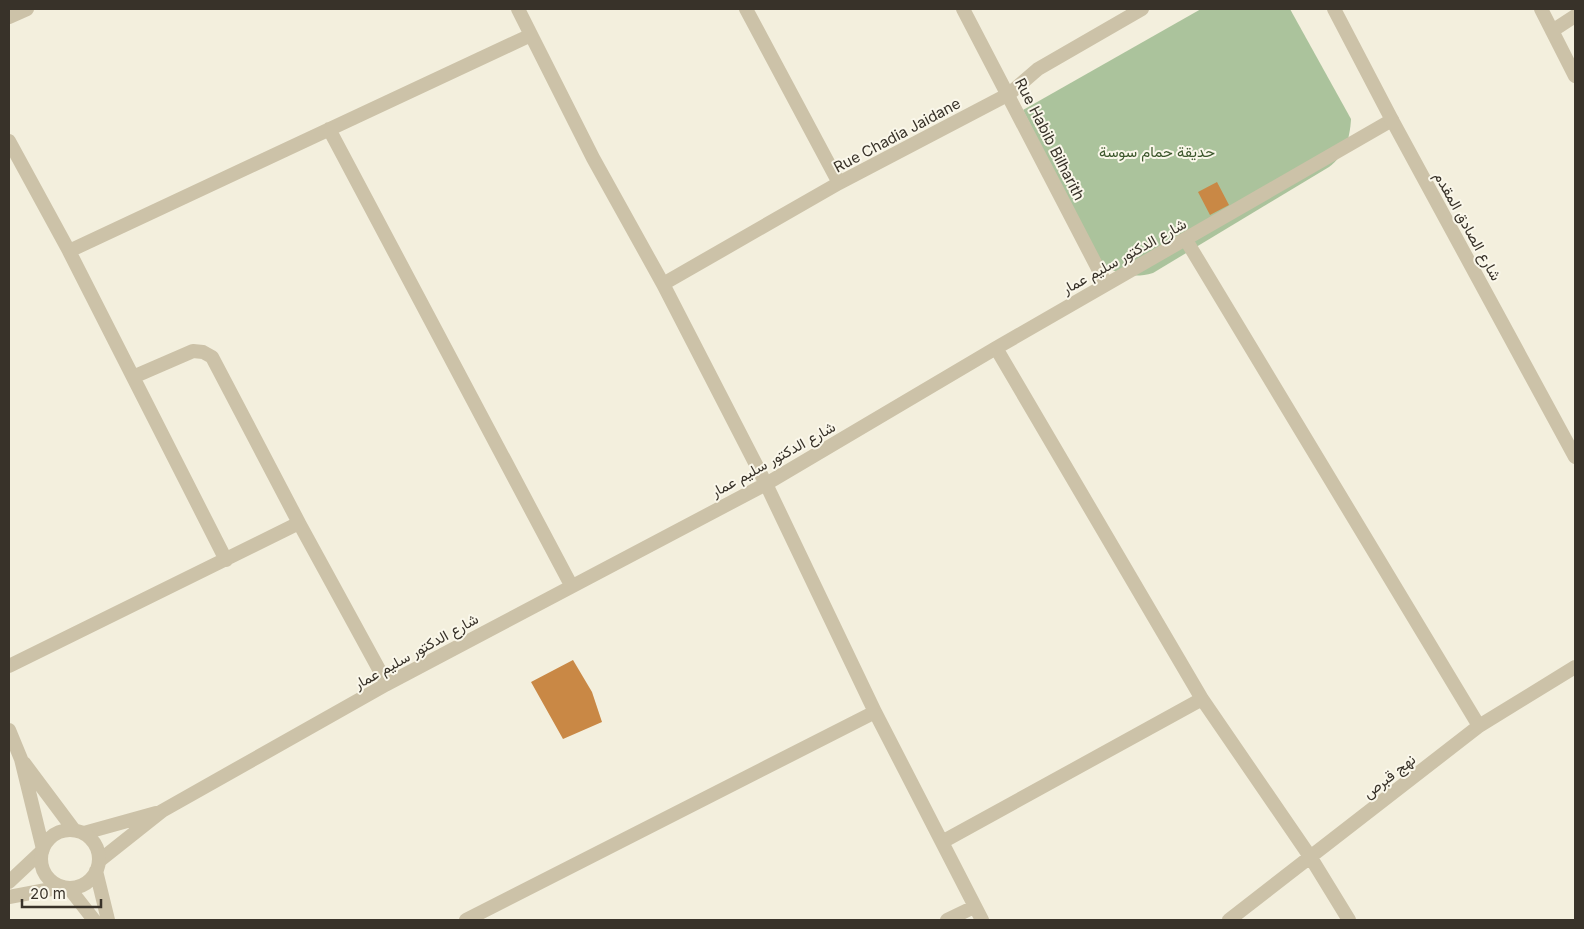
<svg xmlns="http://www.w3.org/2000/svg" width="1584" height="929" viewBox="0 0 1584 929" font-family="Inter,Vazirmatn,sans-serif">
<rect width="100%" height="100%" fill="#f3efdd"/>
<path fill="#abc39c" d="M1201,9H1290L1351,119C1350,138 1345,155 1329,167L1153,273C1132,279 1119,274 1100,264L1023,110Z"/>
<path fill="#c98845" d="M1217,182L1229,205L1210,215L1198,192Z
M573,660L592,692L602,722L563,739L531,682Z"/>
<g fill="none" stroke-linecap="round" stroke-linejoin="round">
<path stroke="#ccc2a8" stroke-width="14" d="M518,9L593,158L663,284L766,484L875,712L982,920
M746,9L839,183
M963,9L1106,284
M1541,9L1575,76
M9,17L27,9
M1552,31L1575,16
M329,129L571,585
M9,141L69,251L226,560
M1186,240L1479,726
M69,251L531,35
M663,284L839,183L1009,94L1038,69L1142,9
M996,348L1202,699L1311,858L1349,920
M133,377L193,351L203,352L212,357L299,523
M9,666L299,523L387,684
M84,833L156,813
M942,842L1202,699
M99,861L162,811L387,684L766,484L996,348L1392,120
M9,882L42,851
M9,897L62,887
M466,920L875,712
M947,920L974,907
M1229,920L1479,726L1575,667"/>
<path stroke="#ccc2a8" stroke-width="14" d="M1334,9L1392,120L1575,457
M9,730L21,759L43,849
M24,763L74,830
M41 859a29 29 0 1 1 58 0a29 29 0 1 1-58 0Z
M96,871L108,920
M69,888L94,920"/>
</g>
<g text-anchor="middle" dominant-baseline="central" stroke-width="4" stroke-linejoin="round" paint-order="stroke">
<g font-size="15" fill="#383229" stroke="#faf7ea">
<text transform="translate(897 135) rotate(-28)">Rue Chadia Jaidane</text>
<text transform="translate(1050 139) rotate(63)">Rue Habib Bilharith</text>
<text transform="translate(1468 226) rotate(61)">شارع الصادق المقدم</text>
<text transform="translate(1124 256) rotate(-29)">شارع الدكتور سليم عمار</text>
<text transform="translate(773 459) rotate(-29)">شارع الدكتور سليم عمار</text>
<text transform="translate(416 651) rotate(-29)">شارع الدكتور سليم عمار</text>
<text transform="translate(1389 776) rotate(-38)">نهج قبرص</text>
</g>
<g font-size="15" fill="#3c572c" stroke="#faf7ea">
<text x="1157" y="151">حديقة حمام سوسة</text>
</g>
</g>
<rect width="1584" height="929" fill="none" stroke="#383229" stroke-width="20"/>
<path d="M22 899v8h79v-8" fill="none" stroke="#383229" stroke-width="2.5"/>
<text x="30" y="899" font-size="15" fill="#383229" stroke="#faf7ea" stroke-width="4" paint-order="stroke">20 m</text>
</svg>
